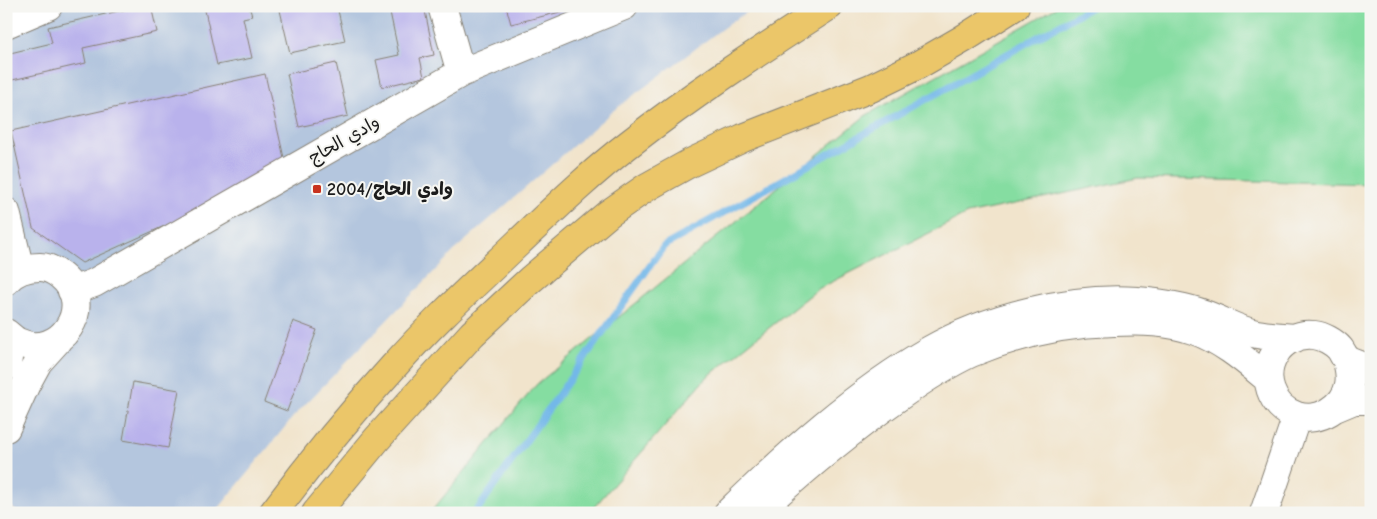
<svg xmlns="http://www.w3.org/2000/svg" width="1377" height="519" viewBox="0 0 1377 519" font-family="'Comic Neue','Playpen Sans Arabic',sans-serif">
<rect width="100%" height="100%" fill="#f6f6f2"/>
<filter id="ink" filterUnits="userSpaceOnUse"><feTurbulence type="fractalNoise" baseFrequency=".02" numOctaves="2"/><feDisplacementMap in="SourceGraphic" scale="10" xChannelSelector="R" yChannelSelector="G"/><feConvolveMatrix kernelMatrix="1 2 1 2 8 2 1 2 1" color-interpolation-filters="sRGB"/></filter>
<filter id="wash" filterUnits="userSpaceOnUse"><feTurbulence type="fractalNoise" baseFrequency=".0096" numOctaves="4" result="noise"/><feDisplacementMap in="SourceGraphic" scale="20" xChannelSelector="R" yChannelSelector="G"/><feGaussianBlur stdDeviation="1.12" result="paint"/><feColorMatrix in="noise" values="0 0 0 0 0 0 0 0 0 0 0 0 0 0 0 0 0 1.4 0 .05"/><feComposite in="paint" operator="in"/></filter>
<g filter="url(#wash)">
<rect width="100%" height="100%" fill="#f1e4cc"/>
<path fill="#b4c6de" d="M6,6H756L731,22L614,110L458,247L293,417L215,513H18L6,502Z"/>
<path fill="#85dda1" stroke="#507c5e" d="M1059,6H1371V184L1138,178L967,214L818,289L706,378L589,513H430L537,384L865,116Z"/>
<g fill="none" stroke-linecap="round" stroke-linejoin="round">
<path stroke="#73b8e9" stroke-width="7" d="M475,513L664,246L1093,6"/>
</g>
<g id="blocks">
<path fill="#b9b2ec" d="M141,6H151L157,32L83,48L86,63L8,81L6,74V54L52,43L48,27Z
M204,6H249L252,16L243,18L252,58L217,65Z
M279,6H337L345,41L290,53Z
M416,6H424L434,55L420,58L424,77L382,87L376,60L399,55L390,12Z
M506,6H581V7L511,24Z
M336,63L348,116L299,127L287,74Z
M265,74L287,171L82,263L33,228L11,131Z
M293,321L317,330L287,411L264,402Z
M133,382L179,390L168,448L123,440Z"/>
</g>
</g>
<g filter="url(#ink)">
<use href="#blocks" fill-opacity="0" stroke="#868074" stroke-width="1"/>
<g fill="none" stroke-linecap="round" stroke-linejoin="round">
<defs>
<path id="minor" d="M442,6L461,73
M6,24L48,6
M6,212L20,270
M6,281C15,270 27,267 40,267C48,267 55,271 61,276C97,305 60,362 18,342C14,340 10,336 6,333
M72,291L94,283L461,73L624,6
M1346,358C1349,367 1351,375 1349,385C1345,407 1319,423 1297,416C1270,407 1261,376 1275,354C1282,341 1299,333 1314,335C1323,336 1334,342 1340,349C1342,352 1344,356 1346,359C1351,362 1365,367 1371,369
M6,366L8,358L6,333
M1335,408L1354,400H1371
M6,428L26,384L38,362L57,341
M728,513C788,454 857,392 930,350C987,317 1072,296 1137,301C1160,303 1183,306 1204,314C1222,320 1239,331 1257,334C1269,336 1282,337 1295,338
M756,513C801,472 847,433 897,398C921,381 945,365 971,353C1017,334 1065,323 1114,322C1141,321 1168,321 1193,330C1222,340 1245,360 1268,379
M1264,513L1297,416"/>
<path id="highway" d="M273,513C311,462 351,413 394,366C433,322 476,283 518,243C554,209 590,174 629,144C693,94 761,50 829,6
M316,513L377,439L472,334L530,280L608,214L647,187L690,163L743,138L871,88L918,65L963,39L1015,6"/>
</defs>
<use href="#minor" stroke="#868074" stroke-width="30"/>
<use href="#highway" stroke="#868074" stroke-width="30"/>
<use href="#minor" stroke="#fff" stroke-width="28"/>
<use href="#highway" stroke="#ebc669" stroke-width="28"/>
</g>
</g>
<rect fill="#c8321e" stroke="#f6f6f2" stroke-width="2" x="312" y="184" width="10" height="10" rx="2.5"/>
<g text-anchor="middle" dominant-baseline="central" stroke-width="4" stroke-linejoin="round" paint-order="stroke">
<g font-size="18" fill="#1c1c1c" stroke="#f6f6f2">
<text transform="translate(344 140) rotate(-30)">وادي الحاج</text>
</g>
<g font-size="18" font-weight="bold" fill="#1c1c1c" stroke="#f6f6f2" text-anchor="start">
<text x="327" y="189">وادي الحاج/2004</text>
</g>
</g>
<rect width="1377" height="519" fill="none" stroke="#f6f6f2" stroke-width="25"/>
</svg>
